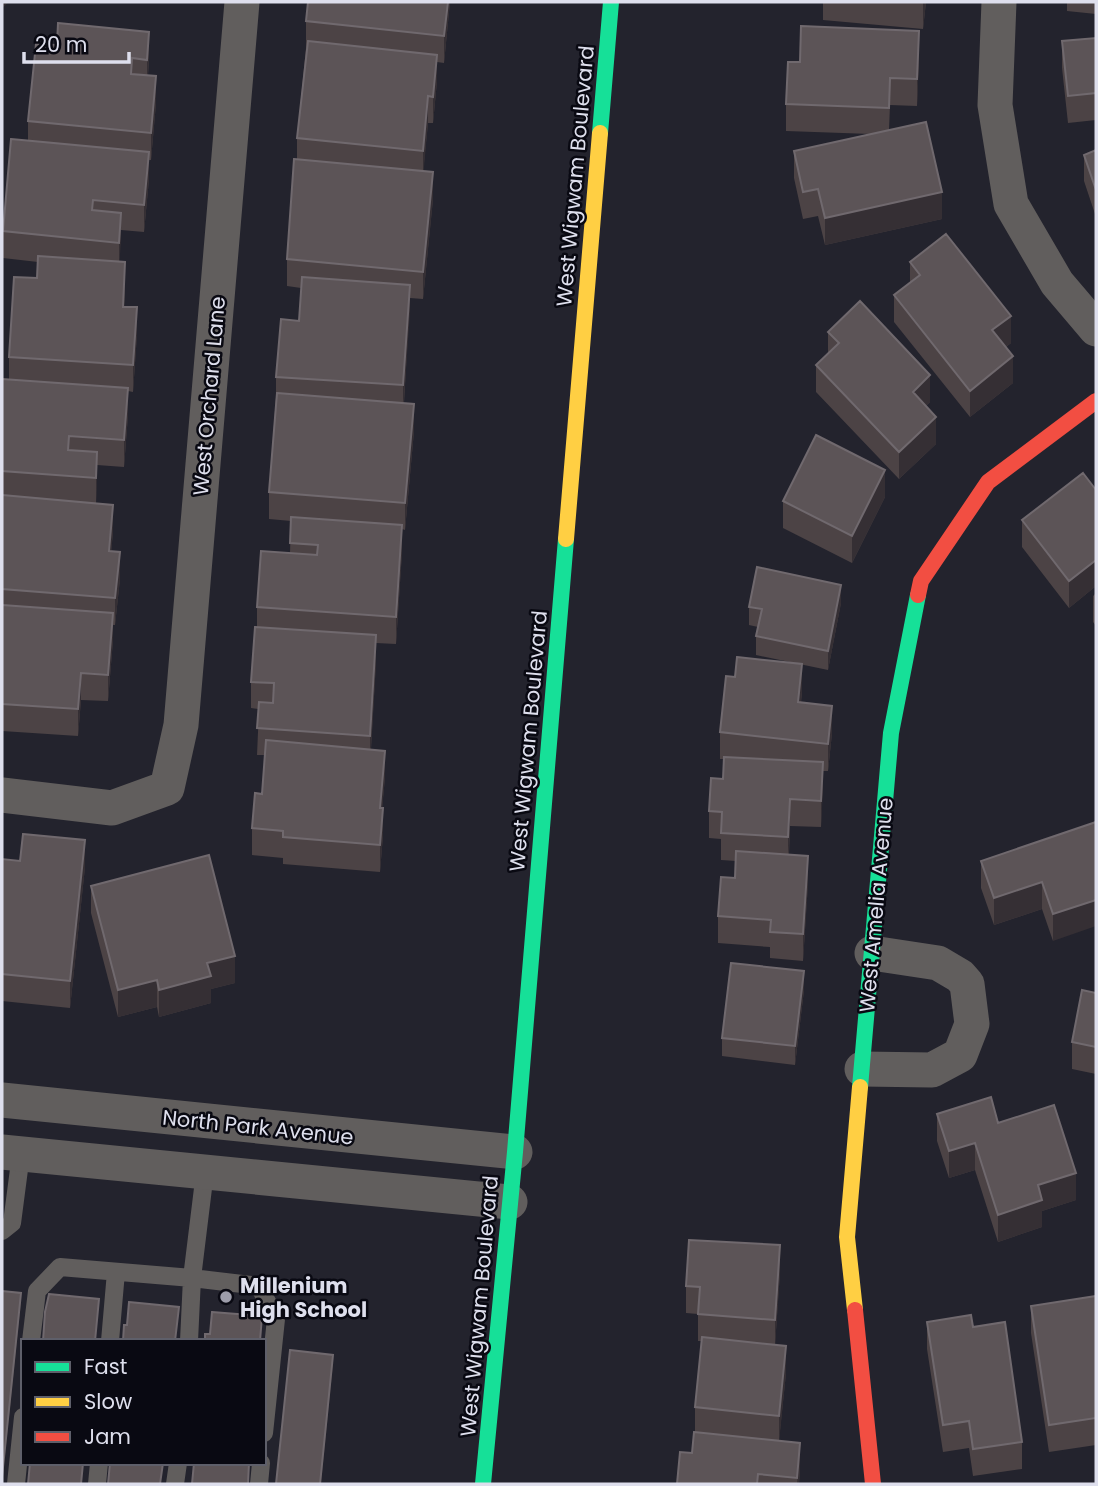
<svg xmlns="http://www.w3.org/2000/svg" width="1098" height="1486" viewBox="0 0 1098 1486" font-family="Poppins,sans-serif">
<rect width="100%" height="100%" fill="#23232d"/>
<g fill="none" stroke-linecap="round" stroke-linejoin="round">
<path stroke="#615e5d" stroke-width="18" d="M2,1231L12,1223L21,1154
M31,1341L37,1291L60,1267L192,1278L259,1286L276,1319L264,1433
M110,1341L116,1272
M189,1341L192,1278L205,1172
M16,1484L23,1417
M97,1484L99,1463
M175,1484L178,1463
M259,1484L261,1463"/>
<path stroke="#615e5d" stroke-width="35" d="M999,2L995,105L1011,204L1057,283L1096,329
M2,795L112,808L167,788L181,725L242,2
M862,1069L932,1070L960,1055L972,1024L967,984L960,976L938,963L872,953
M2,1100L515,1152
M2,1152L510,1202"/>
<path stroke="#16e098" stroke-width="16" d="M600,133L611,2
M860,1087L891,733L918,595
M483,1484L515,1152L566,539"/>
<path stroke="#ffcf43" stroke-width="16" d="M566,539L600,133
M855,1310L847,1237L860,1087"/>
<path stroke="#f24e42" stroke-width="16" d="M918,595L921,581L988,482L1096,401
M855,1310L873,1484"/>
</g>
<path fill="#4c4345" d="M450,2L444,63L437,62V81L433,123H428L423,172L433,199L423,299L410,298L404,403L414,431L405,530L402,529V552L396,644L376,643V662L371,749L385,777L382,808L383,835L380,872L283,864V858L252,855V828L262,794L265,755H257L259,709L251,708V682L257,627V607L290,553L291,521L269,519V492L276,397V377L299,321L301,288L287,286V259L297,160V138L306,48V21Z
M823,2H926L923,29L823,20Z
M1067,2H1096V14L1067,11Z
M1096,38V120L1068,123L1062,68V41Z
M36,44L149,59L148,76L156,103L151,160H149V179L144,232L121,230L119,262L125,289L124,307L137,334L133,392L128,391V415L124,467L97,465L96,504L113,532L111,552L120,579L115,625H113V640L108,701L81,700L78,736L2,731V379H9V357L37,278L38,262L3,258V231L28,141V121Z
M919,58L917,106L890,105L889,130L942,219L825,245L818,216L803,219L794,178V151L871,134L786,131V104L800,62Z
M1096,150V217L1084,181V155Z
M910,262L1011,343L1006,347L1013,383L970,417L894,322V295L910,283Z
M828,332L930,402L926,406L936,444L899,479L816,392V365L828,353Z
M1096,490V586L1069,608L1022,547V520Z
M885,497L852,563L783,528V501Z
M1096,593V626L1093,622V596Z
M841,603L828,670L756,655V636L758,627L749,625V607Z
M802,691L801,703L832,733L828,771H823L821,827L790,826L789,855L808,883L803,961L770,958V947L718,943V916L735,878L736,861L721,860V839L709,838V811L723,779L724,759H720V732Z
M1096,822L1053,941L1042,909L994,925L981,888V861Z
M2,859L85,867L70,1008L2,1001Z
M91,886L235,983L211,989V1003L159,1017L157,1007L118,1017L91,913Z
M804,990L795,1065L722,1056V1038Z
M1096,993V1074L1072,1069V1042Z
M937,1114L998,1123L1076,1200L1042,1211V1227L998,1242L975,1170L949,1178L937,1141Z
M780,1272L775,1345L786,1373L779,1440L800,1469L799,1484H677L692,1453L695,1432V1407L702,1341H698V1314L686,1313V1286Z
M1096,1296V1445L1049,1452L1031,1333V1306Z
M927,1322L973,1327L1022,1442V1469L973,1476L969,1448L943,1452L927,1349Z"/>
<path fill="#352f34" d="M2,2H9L2,8Z
M448,2H450L444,63V36Z
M923,2H926L923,29Z
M919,31V58L917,106V79Z
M149,32V59L147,87V60Z
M437,55V81L433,123V97Z
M156,76V103L151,160V133Z
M428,96V123L423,178V151Z
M149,152V179L144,232V205Z
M433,172V199L423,299V272Z
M942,192V219L825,245V218Z
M121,213V240L119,269V243Z
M125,262V289L123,333V307Z
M410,285V312L403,412V385Z
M137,307V334L133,392V365Z
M1011,316V343L992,357V330Z
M1013,356V383L970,417V391Z
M930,375V402L913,419V392Z
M128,388V415L124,467V440Z
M414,404V431L405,530V503Z
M936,417V444L899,479V452Z
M97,452V479L96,505V478Z
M885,470V497L852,563V536Z
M113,505V532L109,578V551Z
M402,525V552L396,644V617Z
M120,552V579L115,625V598Z
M1096,560V586L1069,608V581Z
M841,585V603L828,670V651Z
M113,613V640L108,701V675Z
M376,635V662L370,763V736Z
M802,664V691L798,729V702Z
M81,673V700L78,736V709Z
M832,706V733L828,771V744Z
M385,751V777L380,835V808Z
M823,762V789L821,827V801Z
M790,799V826L788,864V837Z
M383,808V835L380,872V845Z
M85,840V867L70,1008V981Z
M808,856V883L803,961V934Z
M1042,882V909L994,925V898Z
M1096,900V926L1053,941V914Z
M235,956V983L211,989V1003L159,1017V990L207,963Z
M804,971V990L795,1065V1046Z
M157,980V1007L118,1017V990Z
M975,1143V1170L949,1178V1151Z
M1076,1173V1200L1042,1211V1227L998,1242V1215L1038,1185Z
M780,1245V1272L775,1346V1320Z
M21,1293V1302L2,1484V1477Z
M786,1346V1373L779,1443V1416Z
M333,1355V1364L321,1484H320Z
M800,1443V1469L799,1484H797Z"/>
<path fill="#5c5457" stroke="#70696e" stroke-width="2" d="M308,2H448L444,36L306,21Z
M58,23L149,32L147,60L132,58L131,74L156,76L151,133L28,121L36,44L57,45Z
M801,26L919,31L917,79L890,78L889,108L786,104L788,62H800Z
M1096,38V93L1068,96L1062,41Z
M308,41L437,55L433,97L428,96L423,151L297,138Z
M926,122L942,192L825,218L818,189L803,192L794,151Z
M11,139L149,152L144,205L93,200L92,210L121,213L119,243L3,231Z
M1096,150V190L1084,155Z
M294,159L433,172L423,272L287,259Z
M946,234L1011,316L992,330L1013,356L970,391L894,295L920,275L910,262Z
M38,256L125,262L123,307H137L133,365L9,357L14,277L37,278Z
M302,277L410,285L403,385L276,377L281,319L299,321Z
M860,301L930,375L913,392L936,417L899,452L816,365L839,343L828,332Z
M2,379L128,388L124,440L69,436L68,450L97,452L96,478L2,471Z
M277,393L414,404L405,503L269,492Z
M816,435L885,470L852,536L783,501Z
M1083,473L1096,490V560L1069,581L1022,520Z
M2,495L113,505L109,551L120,552L115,598L2,589Z
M291,517L402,525L396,617L257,607L261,551L317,555L318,545L290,543Z
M757,567L841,585L828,651L756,636L762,609L749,607Z
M2,605L113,613L108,675L81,673L78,709L2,704Z
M255,627L376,635L370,736L257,728L259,702L273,703L274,683L251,682Z
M737,657L802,664L798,702L832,706L828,744L720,732L726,676L735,677Z
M266,740L385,751L380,808H383L380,845L283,837V831L252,828L255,793L262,794Z
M724,757L823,762L821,801L790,799L788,837L721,833L722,812L709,811L711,778L723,779Z
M1096,822V900L1053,914L1042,882L994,898L981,861Z
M23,834L85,840L70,981L2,974V859L20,861Z
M736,851L808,856L803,934L770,932L771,920L718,916L721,877L735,878Z
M209,855L235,956L207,963L211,976L159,990L157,980L118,990L91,886Z
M731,963L804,971L795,1046L722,1038Z
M1082,990L1096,993V1047L1072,1042Z
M991,1097L998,1123L1054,1105L1076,1173L1038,1185L1042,1200L998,1215L975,1143L949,1151L937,1114Z
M689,1240L780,1245L775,1320L698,1314L700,1287L686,1286Z
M2,1291L21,1293L2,1477Z
M49,1294L99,1299L95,1341H43L45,1312Z
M1096,1296V1418L1049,1425L1031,1306Z
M129,1302L179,1307L175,1341H123L124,1325H127Z
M212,1312L262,1316L260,1341H205V1334H210Z
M971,1315L973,1327L1005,1322L1022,1442L973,1449L969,1421L943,1425L927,1322Z
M702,1337L786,1346L779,1416L695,1407Z
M290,1350L333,1355L320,1484H276Z
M694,1432L800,1443L797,1478L758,1474L757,1484H677L680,1452L692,1453Z
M30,1463H83L81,1484H28Z
M110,1463H163L160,1484H108Z
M194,1463H249L248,1484H192Z"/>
<circle fill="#9d9daa" stroke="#090912" stroke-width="2.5" cx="226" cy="1297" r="7"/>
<g text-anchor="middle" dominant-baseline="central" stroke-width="5" stroke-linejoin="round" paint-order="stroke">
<g font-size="21" fill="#dedfed" stroke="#090912">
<text transform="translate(575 176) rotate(-85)">West Wigwam Boulevard</text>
<text transform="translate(209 396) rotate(-85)">West Orchard Lane</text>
<text transform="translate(528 741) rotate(-85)">West Wigwam Boulevard</text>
<text transform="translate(876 905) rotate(-85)">West Amelia Avenue</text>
<text transform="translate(258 1127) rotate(6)">North Park Avenue</text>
<text transform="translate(479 1306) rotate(-85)">West Wigwam Boulevard</text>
</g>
<g font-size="21" font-weight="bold" fill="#dedfed" stroke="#090912" text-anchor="start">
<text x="240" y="1285">Millenium<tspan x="240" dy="24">High School</tspan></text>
</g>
</g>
<rect width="1098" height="1486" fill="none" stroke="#dedfed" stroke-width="7"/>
<rect x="21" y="1339" width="245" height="126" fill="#090912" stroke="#5e5f6a" stroke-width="2"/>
<rect x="35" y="1362" width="35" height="10" fill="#16e098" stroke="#5e5f6a" stroke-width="2"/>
<text x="84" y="1374" font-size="21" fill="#dedfed">Fast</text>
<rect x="35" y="1397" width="35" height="10" fill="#ffcf43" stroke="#5e5f6a" stroke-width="2"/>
<text x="84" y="1409" font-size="21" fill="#dedfed">Slow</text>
<rect x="35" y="1432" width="35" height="10" fill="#f24e42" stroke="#5e5f6a" stroke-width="2"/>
<text x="84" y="1444" font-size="21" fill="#dedfed">Jam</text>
<path d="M24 52v10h105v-10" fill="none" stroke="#dedfed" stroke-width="3.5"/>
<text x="35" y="52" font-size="21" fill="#dedfed" stroke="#090912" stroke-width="5" paint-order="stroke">20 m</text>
</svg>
